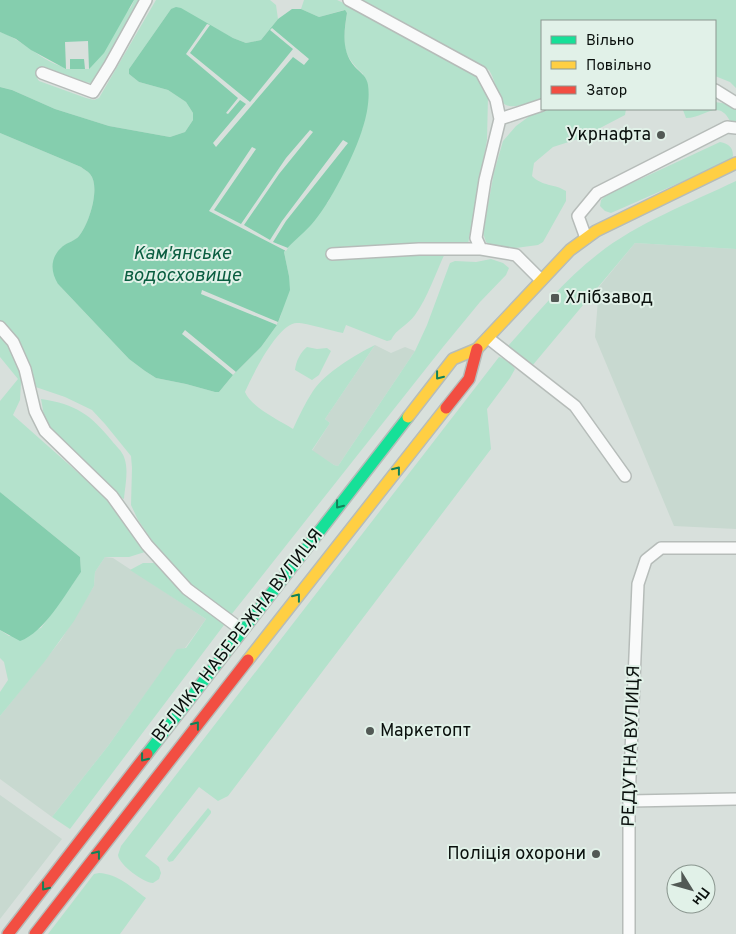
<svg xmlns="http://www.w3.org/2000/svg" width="736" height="934" viewBox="0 0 736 934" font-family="Overpass,sans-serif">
<rect width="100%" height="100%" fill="#d8e0dc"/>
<path fill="#c8d9d0" d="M635,243L736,249V529L674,526L595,337L599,287Z
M375,345L391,353L405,347L415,351L338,466L334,465L312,451L330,423L325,419Z
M105,557L113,558L206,619L185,648L177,650L108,746L52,817L0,779V716L61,640L94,586L95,572Z
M0,795L62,839L0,919Z"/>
<path fill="#b4e2cc" d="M134,0H143L94,83H90L38,71L37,78L39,81L86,98L94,100L99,98L156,0H270L276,5L278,19L261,40L246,43L233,38L207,24L171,9L129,69V74L139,82L168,90L186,102L193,113V120L185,132L170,137L109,126L55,109L12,90L0,87V32C27,41 48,70 77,68L131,7Z
M304,0H337L348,5L477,75L488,96L487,140L468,244L449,245C437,268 430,294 415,315C408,325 396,329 391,340L387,341L346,325L343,333C331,331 308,323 297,323C278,323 252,376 245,392C251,407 278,420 293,429C299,416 305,403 313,391C326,372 355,355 375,345L325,419L330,423L312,450L334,465L338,466L415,351L427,325L450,263L455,261L476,262L491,259L503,263L509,268L506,275L480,302L443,347L231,615L192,587L166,561L138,520L131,505L132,468L131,456L105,424L92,410L65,397L21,382L20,400L13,415L101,493L129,525L148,551L129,557H105L95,572L94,586L74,621L45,661L0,716V692L8,680L4,662L0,658V630L9,636L41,628L81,572L80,557L0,492V401L18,379L0,357V133L81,167C83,169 88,171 90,174C101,187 89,225 79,236C75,241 68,243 63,246L58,284L129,359L145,371L156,378L186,384L215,392H219L233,375L261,347L277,325L281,315L289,276L284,252L328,202L349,161L363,127V74C340,53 343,42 347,13L344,10L319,17L301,9Z
M358,0H736V88L730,82L715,76V21H542V98C529,102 506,115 499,97C495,87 495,80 489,70Z
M715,102L728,104L736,108V121H730C718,98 705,118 686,118L683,110L685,109H715Z
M552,109H626L625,115L581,138L553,147L534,163L532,176C543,187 553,183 566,191V201L543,242L538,245L500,250L486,242L483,233L494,172L503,141L516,126L531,115Z
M720,142C729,144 733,147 733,156L729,161L611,213L605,211L600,206L601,200L606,195Z
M736,181V249L635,243L532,366L507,347C536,315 564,280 598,254C637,223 690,203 736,181Z
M307,347L317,349L327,348L331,351L319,375L312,380L295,370C296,361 300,353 307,347Z
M499,357C505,358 512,364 515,369L510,378L487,409L491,449L228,796L218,801L199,787L145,856L159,867L161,873L159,879L153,883C144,883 119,865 118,855L121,846Z
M41,399C76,404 91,415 112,441C116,446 122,451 124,457C129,469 125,487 124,499L115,495L51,434L44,416Z
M143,563H154L183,592L224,625L70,829L52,817L108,746L177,649L186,648L206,619L130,570Z
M208,808L211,811V813L173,861L169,862L167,859L168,857Z
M99,873C118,874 131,887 146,898L120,934H48L94,874Z"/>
<path fill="#85ceae" d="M0,0H134L104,53L91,67L89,69H66L31,50L16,39L0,32Z
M176,7L181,8L233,38L246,43L261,40L278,19L292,9H301L319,17L345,10L347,13C344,32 341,51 355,67C361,73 367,77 368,85C370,98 367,115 363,127C356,152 329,206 311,225C302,235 292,242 284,252L289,276L290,290L277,325L261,347L233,375L219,392H215L186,384L156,378L145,371L129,359L58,284C50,271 50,257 63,246C68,242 75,241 79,236C89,224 101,187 90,174C88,171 83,169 81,167L0,133V87L12,90L55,109L109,126L170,137L185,132L193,120V113L186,102L168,90L139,82L129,74V69L171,9Z
M0,492L80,557L81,572C66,593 44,633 20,641L0,630Z"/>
<path fill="#d8e0dc" d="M207,24L210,25L190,53L250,102L293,49L270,30L272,28L309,59L304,65L293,57L216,147L213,143L246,104L240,100L228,114L226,113L238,98L186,54Z
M88,41L89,69H85L84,59H70V69H66L65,42Z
M310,130L313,132L279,174L244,225L270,240L282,221L343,140L348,143L286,221L273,242L288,248L286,251L209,211L252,147L256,149L214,210L241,224L286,158Z
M202,290L278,322L277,325L201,294Z
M185,330L236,372L233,375L221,365L182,334Z"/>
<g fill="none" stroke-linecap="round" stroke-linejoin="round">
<defs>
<path id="street" d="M349,0L481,72L496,100L500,119L485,180L476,238L481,249L516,255L541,280
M42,73L93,92L110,65L146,0
M715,90L736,103
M500,119L542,105
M586,238L578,216L597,193L727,127L736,128
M332,254L419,249H481
M0,327L13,342L25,369L35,411L45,431L112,496L147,545L187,589L242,630
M488,338L575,406L625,476
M629,801L736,799
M629,934V801L638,584L646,560L661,548H736"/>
<path id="fast" d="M147,754L408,417"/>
<path id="slow" d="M408,417L453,359L477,349L570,250L596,231L736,163
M248,660L446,408"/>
<path id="jam" d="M446,408L469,379L477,349
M8,934L147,754
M35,934L248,660"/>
</defs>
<use href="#street" stroke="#b6bcb9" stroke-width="14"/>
<use href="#fast" stroke="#b6bcb9" stroke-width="14"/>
<use href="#slow" stroke="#b6bcb9" stroke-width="14"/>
<use href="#jam" stroke="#b6bcb9" stroke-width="14"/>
<use href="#street" stroke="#f9fafa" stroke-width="11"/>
<use href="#fast" stroke="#16e098" stroke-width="11"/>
<use href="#slow" stroke="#ffcf43" stroke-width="11"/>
<use href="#jam" stroke="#f24e42" stroke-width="11"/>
</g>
<defs><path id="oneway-chevron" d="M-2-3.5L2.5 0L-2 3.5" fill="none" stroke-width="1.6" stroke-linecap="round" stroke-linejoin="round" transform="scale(1.25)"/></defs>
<g stroke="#118259">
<use href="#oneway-chevron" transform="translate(439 376) rotate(128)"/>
<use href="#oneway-chevron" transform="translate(397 470) rotate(-52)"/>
<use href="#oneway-chevron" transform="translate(339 505) rotate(128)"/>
<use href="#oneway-chevron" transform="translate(297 597) rotate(-52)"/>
<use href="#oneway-chevron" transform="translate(196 725) rotate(-52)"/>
<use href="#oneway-chevron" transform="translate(144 758) rotate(128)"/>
<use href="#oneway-chevron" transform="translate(97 854) rotate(-52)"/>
<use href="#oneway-chevron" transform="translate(45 887) rotate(128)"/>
</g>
<g fill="#525955" stroke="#e1f1e8" stroke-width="2">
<circle cx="661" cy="135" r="5"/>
<rect x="550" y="293" width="10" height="10" rx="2.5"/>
<circle cx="370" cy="731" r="5"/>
<circle cx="596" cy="854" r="5"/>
</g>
<g text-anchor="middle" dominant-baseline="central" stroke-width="4" stroke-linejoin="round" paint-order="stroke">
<g font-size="18" fill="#0a100d" stroke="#e1f1e8" text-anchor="end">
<text x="651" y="135">Укрнафта</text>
<text x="565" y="298" text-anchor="start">Хлібзавод</text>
<text x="380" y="731" text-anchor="start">Маркетопт</text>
<text x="586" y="854">Поліція охорони</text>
</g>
<g font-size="18" fill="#0a100d" stroke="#e1f1e8">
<text transform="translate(238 636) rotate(-52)">ВЕЛИКА НАБЕРЕЖНА ВУЛИЦЯ</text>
<text transform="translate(632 746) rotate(-88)">РЕДУТНА ВУЛИЦЯ</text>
</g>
<g font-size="19" font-style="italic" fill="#0a5d40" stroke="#e1f1e8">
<text x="182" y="254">Кам'янське<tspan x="182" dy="22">водосховище</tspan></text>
</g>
</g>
<rect x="541" y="20" width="175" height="90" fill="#e1f1e8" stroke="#8b9790"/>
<rect x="551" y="36" width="25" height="8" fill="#16e098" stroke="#8b9790"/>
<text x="586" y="45" font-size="15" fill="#0a100d">Вільно</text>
<rect x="551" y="61" width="25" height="8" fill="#ffcf43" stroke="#8b9790"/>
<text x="586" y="70" font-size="15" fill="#0a100d">Повільно</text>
<rect x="551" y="86" width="25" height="8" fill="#f24e42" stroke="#8b9790"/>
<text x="586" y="95" font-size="15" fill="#0a100d">Затор</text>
<g transform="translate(691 889) rotate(127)"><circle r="24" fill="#e1f1e8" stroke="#8b9790"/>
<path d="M0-4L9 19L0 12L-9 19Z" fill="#525955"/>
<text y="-8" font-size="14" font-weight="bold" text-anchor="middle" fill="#0a100d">Пн</text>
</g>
</svg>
